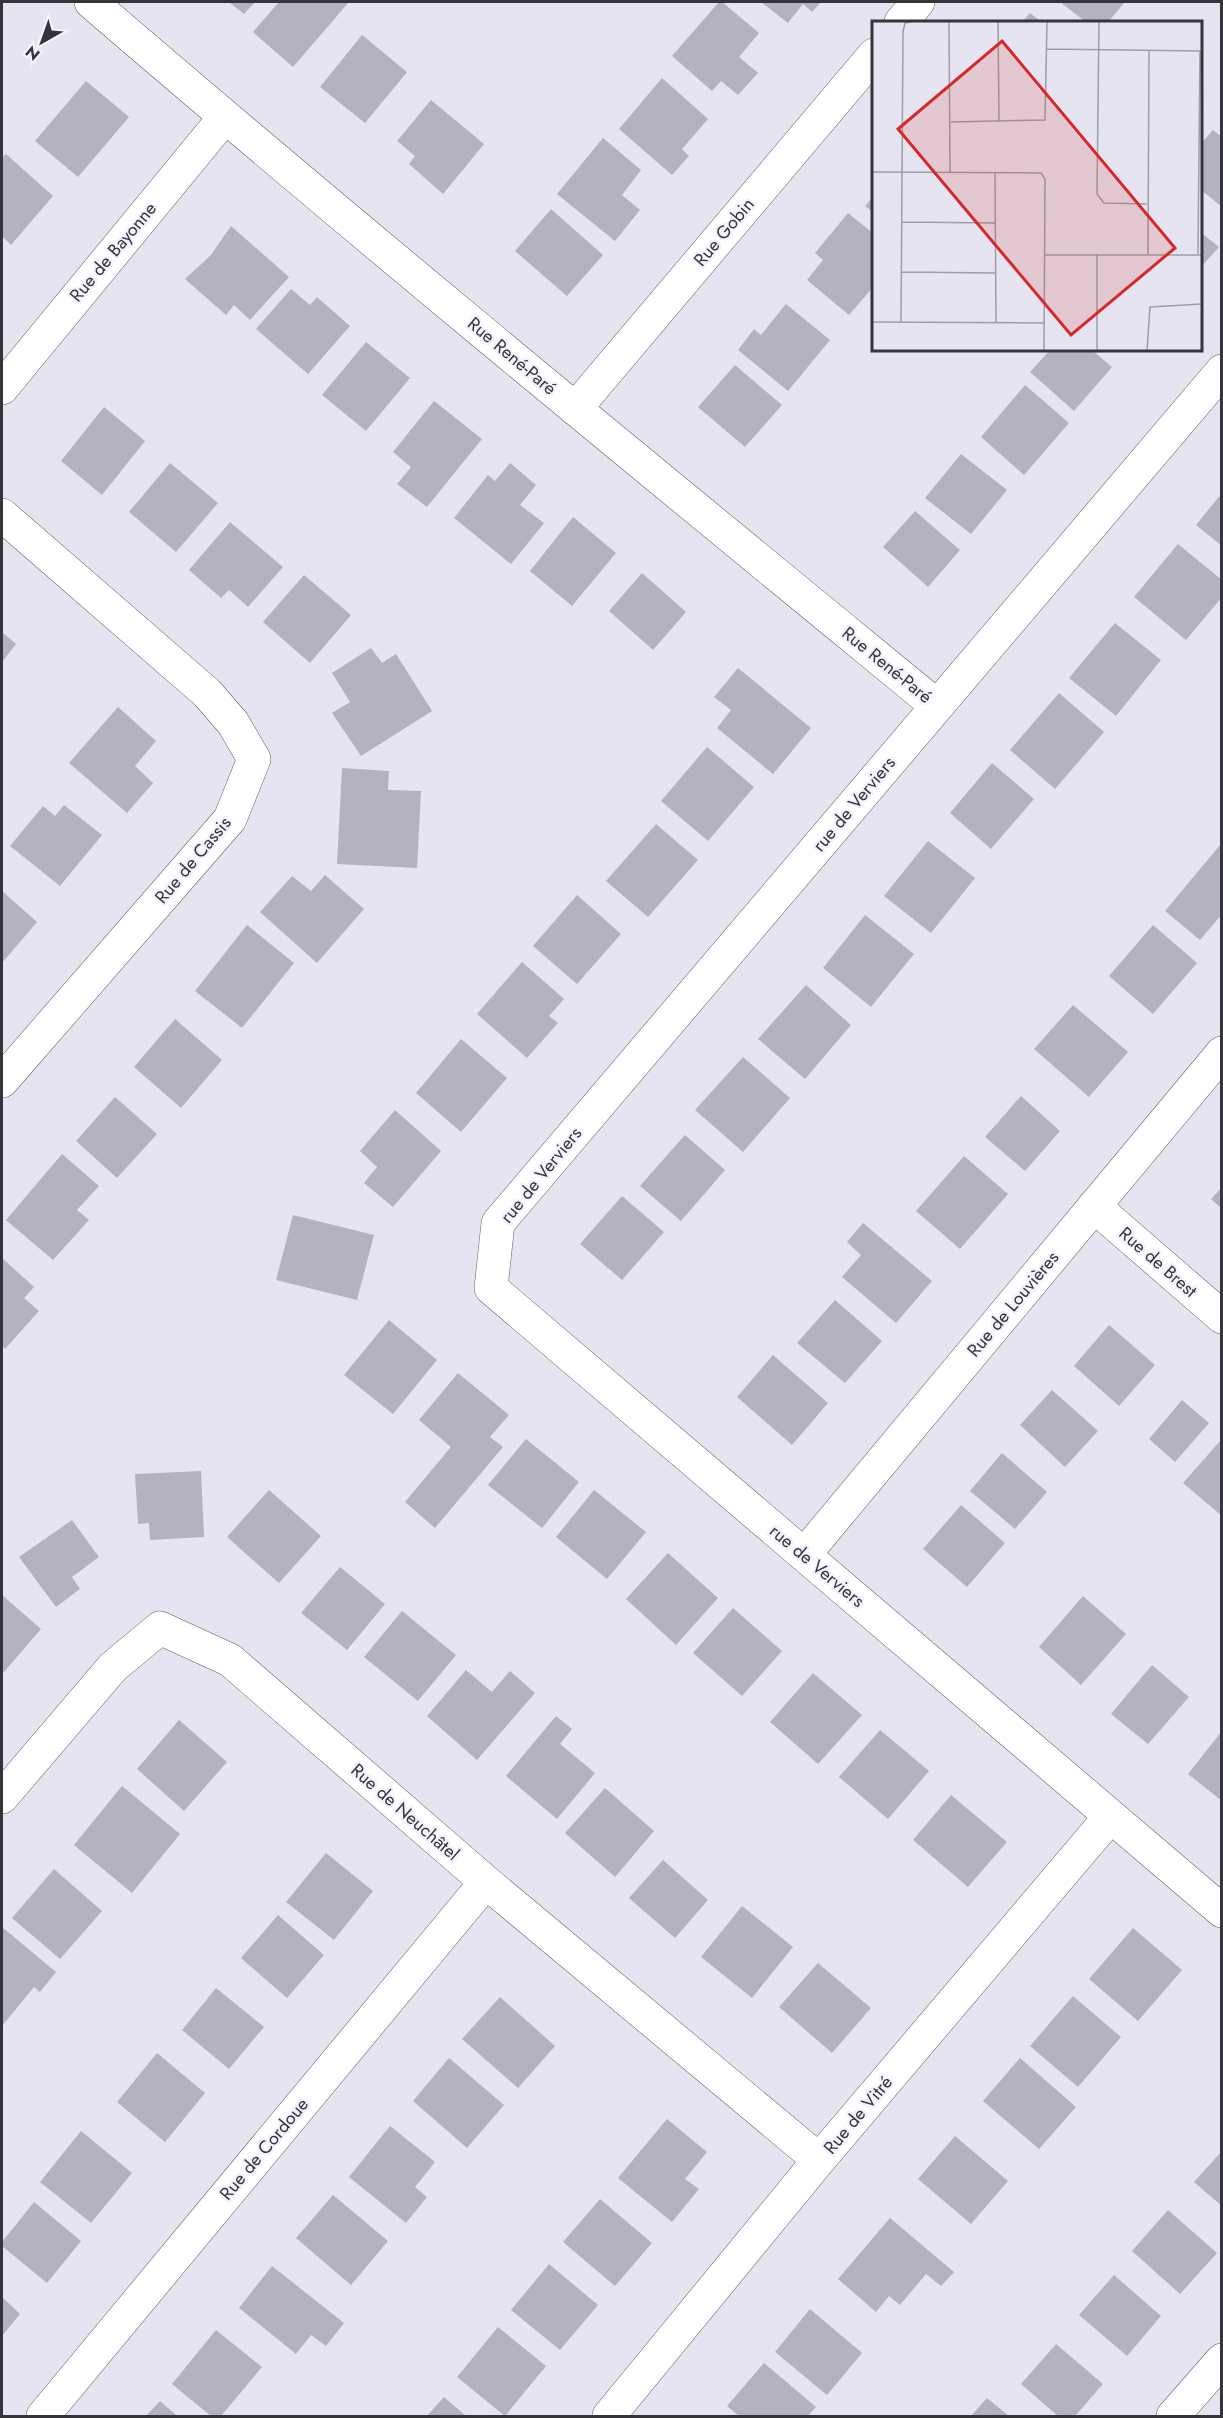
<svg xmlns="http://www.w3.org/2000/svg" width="1223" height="2418" viewBox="0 0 1223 2418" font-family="Jost,sans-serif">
<rect width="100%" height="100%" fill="#e6e4f0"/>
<path fill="#b4b2be" d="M229,2H255L244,14Z
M279,2H349L293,67L253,32Z
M719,2H722L759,33L739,57L758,73L738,95L721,81L712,91L672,56Z
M761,2H821L812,12L803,4L788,23Z
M1060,2H1125L1108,22H1086Z
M1030,13L1042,22H1022Z
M362,35L407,72L365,123L320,87Z
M662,78L708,119L682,149L689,156L672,175L619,129Z
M86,81L129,117L78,177L35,141Z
M431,100L484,144L443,194L409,164L415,156L397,141Z
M1213,130L1222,137V207L1200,189V145Z
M603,138L641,170L622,195L640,210L615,241L557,194Z
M6,154L53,196L11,245L2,236V158Z
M874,196V213L865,206Z
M551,209L603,255L567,296L515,251Z
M848,213L874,234V286L849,315L807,280L823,260L815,253Z
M231,226L289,277L250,320L234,305L226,315L185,279L211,255Z
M1200,232L1219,247L1200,268Z
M291,289L310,305L317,297L350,326L308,374L256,329Z
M786,304L830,340L788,391L738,350L754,329L761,335Z
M366,342L410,378L366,431L322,395Z
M1050,350H1092L1112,367L1074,411L1030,372Z
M735,365L782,405L745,447L698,407Z
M1025,385L1069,423L1024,475L981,437Z
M434,401L482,439L427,507L397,484L411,467L393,452Z
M104,407L145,441L102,495L61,461Z
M961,454L1007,490L971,534L925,498Z
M170,463L218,503L176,552L129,512Z
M510,463L536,485L520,505L544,523L511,564L454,518L488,475L495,481Z
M1222,493V546L1196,525Z
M915,511L960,550L928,587L883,547Z
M573,517L616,553L572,606L530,571Z
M230,522L283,567L248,607L229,590L221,598L189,570Z
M1178,544L1222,580V597L1186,640L1134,597Z
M642,573L686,612L653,650L609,611Z
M304,575L351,615L310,663L263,622Z
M1115,623L1161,660L1116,716L1069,678Z
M2,632L16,644L2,662Z
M371,648L382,663L396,654L432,711L361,756L332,713L350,702L332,673Z
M738,668L811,728L773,774L717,728L731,710L714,697Z
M1059,693L1104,732L1055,789L1010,750Z
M118,707L156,741L135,766L153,783L127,813L69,763Z
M707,747L754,787L708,841L661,801Z
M992,763L1034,799L991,849L950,813Z
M342,768L389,771L388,790L421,791L417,868L337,864Z
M64,805L102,835L60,886L10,846L43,806L55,816Z
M656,824L698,860L648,917L606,881Z
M928,841L975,878L931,933L884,896Z
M1220,845L1222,914L1200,940L1165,911Z
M325,875L364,909L317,963L260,912L292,876L311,891Z
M2,891L37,922L2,963Z
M577,895L621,934L577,984L533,946Z
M865,915L914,954L871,1007L823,968Z
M247,925L294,963L242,1028L195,991Z
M1153,925L1197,963L1153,1014L1109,976Z
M522,962L564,999L549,1016L558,1023L527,1058L477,1014Z
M806,985L851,1025L805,1079L758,1039Z
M1073,1005L1128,1052L1089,1097L1034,1049Z
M175,1019L222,1060L181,1108L134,1067Z
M461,1039L507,1078L461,1132L416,1093Z
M743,1057L790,1098L743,1152L695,1110Z
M1021,1096L1060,1131L1025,1171L985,1137Z
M115,1097L157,1134L117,1178L76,1141Z
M395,1110L441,1151L393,1207L364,1183L377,1167L360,1151Z
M685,1135L725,1170L681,1221L640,1186Z
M62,1154L99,1186L77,1210L89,1220L53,1260L6,1220Z
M964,1156L1008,1194L960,1249L916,1211Z
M1222,1187V1209L1211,1199Z
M622,1196L664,1232L622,1280L580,1244Z
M293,1215L374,1235L357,1300L276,1280Z
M863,1223L932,1281L896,1323L842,1277L861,1255L847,1242Z
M2,1258L34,1287L24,1298L39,1311L5,1349L2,1345Z
M835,1300L882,1341L845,1383L797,1343Z
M389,1320L437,1360L393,1414L344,1375Z
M1109,1325L1155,1365L1119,1406L1074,1366Z
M773,1355L828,1403L792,1445L737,1397Z
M458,1373L509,1415L490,1437L503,1447L435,1528L405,1502L451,1447L419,1420Z
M1052,1390L1098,1431L1065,1467L1020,1425Z
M1182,1400L1209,1423L1175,1462L1149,1439Z
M526,1439L579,1482L542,1528L488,1485Z
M1222,1439V1516L1183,1483Z
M1002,1453L1047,1492L1015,1529L970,1491Z
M201,1471L204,1537L150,1540L149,1523L138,1524L135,1474Z
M269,1490L321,1536L279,1583L227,1537Z
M594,1490L646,1532L607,1579L556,1537Z
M961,1505L1005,1543L967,1587L923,1549Z
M72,1520L99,1557L72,1577L80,1589L56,1607L19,1557Z
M668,1553L718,1598L676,1645L626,1599Z
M340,1567L385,1604L347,1650L301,1613Z
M2,1595L41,1629L4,1672L2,1670Z
M1083,1596L1126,1634L1081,1685L1039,1647Z
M733,1608L782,1651L742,1696L693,1653Z
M402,1611L456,1655L418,1701L364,1657Z
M1152,1665L1189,1697L1148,1744L1111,1714Z
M466,1670L492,1692L510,1671L535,1693L477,1760L427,1716Z
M813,1673L862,1715L818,1764L770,1722Z
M556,1716L572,1729L560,1744L595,1773L557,1819L506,1776Z
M179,1720L227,1762L184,1811L137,1769Z
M880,1730L929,1771L888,1819L839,1777Z
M1222,1731V1801L1188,1774Z
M122,1786L180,1834L132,1893L74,1845Z
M605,1788L654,1831L615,1877L565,1833Z
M951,1795L1007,1842L968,1887L913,1840Z
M326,1853L373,1891L334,1940L286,1902Z
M663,1860L708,1900L675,1938L629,1898Z
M54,1869L102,1911L60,1959L12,1918Z
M742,1906L793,1947L752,1998L701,1957Z
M278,1915L324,1955L287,1998L241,1958Z
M2,1927L56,1972L40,1992L34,1987L2,2026Z
M1133,1928L1182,1970L1138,2021L1089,1979Z
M818,1963L871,2008L832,2053L779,2007Z
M216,1988L264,2027L229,2069L182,2030Z
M1073,1996L1121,2037L1078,2087L1030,2046Z
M500,1997L555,2046L518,2088L462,2039Z
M157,2053L205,2093L165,2142L117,2102Z
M449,2058L504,2105L467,2148L413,2101Z
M1020,2058L1076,2107L1039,2149L983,2101Z
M667,2119L707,2152L685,2179L699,2189L672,2222L618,2178Z
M390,2126L435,2162L415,2187L427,2197L406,2223L349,2177Z
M81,2131L132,2173L91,2223L40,2182Z
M955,2136L1008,2181L971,2224L918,2179Z
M1222,2151V2206L1194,2182Z
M333,2195L388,2241L351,2285L296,2238Z
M600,2199L652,2243L615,2286L563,2242Z
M34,2202L81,2241L47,2283L2,2246V2242Z
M1168,2210L1217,2253L1180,2294L1132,2251Z
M890,2218L954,2272L941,2286L926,2274L900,2305L889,2296L876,2312L838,2279Z
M549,2264L598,2305L560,2350L511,2310Z
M272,2266L344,2323L326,2346L311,2335L296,2354L239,2308Z
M1114,2275L1161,2316L1127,2356L1079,2315Z
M2,2297L20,2314L2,2336Z
M810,2309L862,2353L827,2395L775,2352Z
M498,2327L546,2366L505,2416L457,2377Z
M216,2330L262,2367L221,2416H211L172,2384Z
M1056,2344L1103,2384L1075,2416H1058L1021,2384Z
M764,2363L816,2407L808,2416H739L727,2406Z
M444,2397L466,2416H427Z
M987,2398L1009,2416H971Z
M160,2401L177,2416H146Z"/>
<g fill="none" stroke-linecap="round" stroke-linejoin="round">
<defs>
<path id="minor" d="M91,2C369,241 653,473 937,706
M901,22L918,2
M1222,371L498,1223L491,1288L1222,1911
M2,388L225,117
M575,409L874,55
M2,515L207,693L233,723L254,759L230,819L2,1081
M1094,1206L1222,1317
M804,1555L1222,1053
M2,1797L113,1667L160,1628L230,1660L486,1882L819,2160
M43,2416L486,1882
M609,2416L819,2160L1110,1817
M1173,2416L1222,2360"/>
</defs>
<use href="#minor" stroke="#5e5d67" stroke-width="34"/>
<use href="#minor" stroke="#fff" stroke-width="33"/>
</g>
<g text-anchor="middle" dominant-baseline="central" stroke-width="5" stroke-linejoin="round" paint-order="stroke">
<g font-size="18" fill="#353439" stroke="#f3f2fe">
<text transform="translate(724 232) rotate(-50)">Rue Gobin</text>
<text transform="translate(113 252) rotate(-50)">Rue de Bayonne</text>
<text transform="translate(512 356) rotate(40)">Rue René-Paré</text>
<text transform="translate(887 665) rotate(39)">Rue René-Paré</text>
<text transform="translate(854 804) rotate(-50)">rue de Verviers</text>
<text transform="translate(193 860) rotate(-50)">Rue de Cassis</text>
<text transform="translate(541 1175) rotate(-51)">rue de Verviers</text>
<text transform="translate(1158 1262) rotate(41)">Rue de Brest</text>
<text transform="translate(1013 1304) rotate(-50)">Rue de Louvières</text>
<text transform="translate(817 1566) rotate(40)">rue de Verviers</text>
<text transform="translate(405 1812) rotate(41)">Rue de Neuchâtel</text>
<text transform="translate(858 2115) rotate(-50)">Rue de Vitré</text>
<text transform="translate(264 2149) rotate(-50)">Rue de Cordoue</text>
</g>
</g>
<g transform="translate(872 21)">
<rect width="330" height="330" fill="#e6e4f0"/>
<path fill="none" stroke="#9f9ea7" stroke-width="1.5" d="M77,0L78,151M126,0L127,101M227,0L225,173L232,182L275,183M175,28L329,30M79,101L173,99L175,0M0,151L169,152L173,158L172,330M123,152L124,302M29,201L123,202M276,233L277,29M326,233L328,30M173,234H330M29,251L124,252M0,301L172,302M29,301L31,11L33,2L43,0M225,330V233M275,330L278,286L330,283"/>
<path fill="#d62828" fill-opacity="0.15" stroke="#d62828" stroke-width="3" d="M130,20L303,227L199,314L26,108Z"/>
<rect width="330" height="330" fill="none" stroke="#353439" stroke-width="3"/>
</g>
<rect width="1223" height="2418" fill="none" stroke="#353439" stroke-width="6"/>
<g transform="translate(42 42) rotate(220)" stroke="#f3f2fe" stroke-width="4.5" paint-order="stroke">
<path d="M0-4.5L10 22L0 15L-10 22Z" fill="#353439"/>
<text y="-9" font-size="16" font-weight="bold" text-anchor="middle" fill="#353439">N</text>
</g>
</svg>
